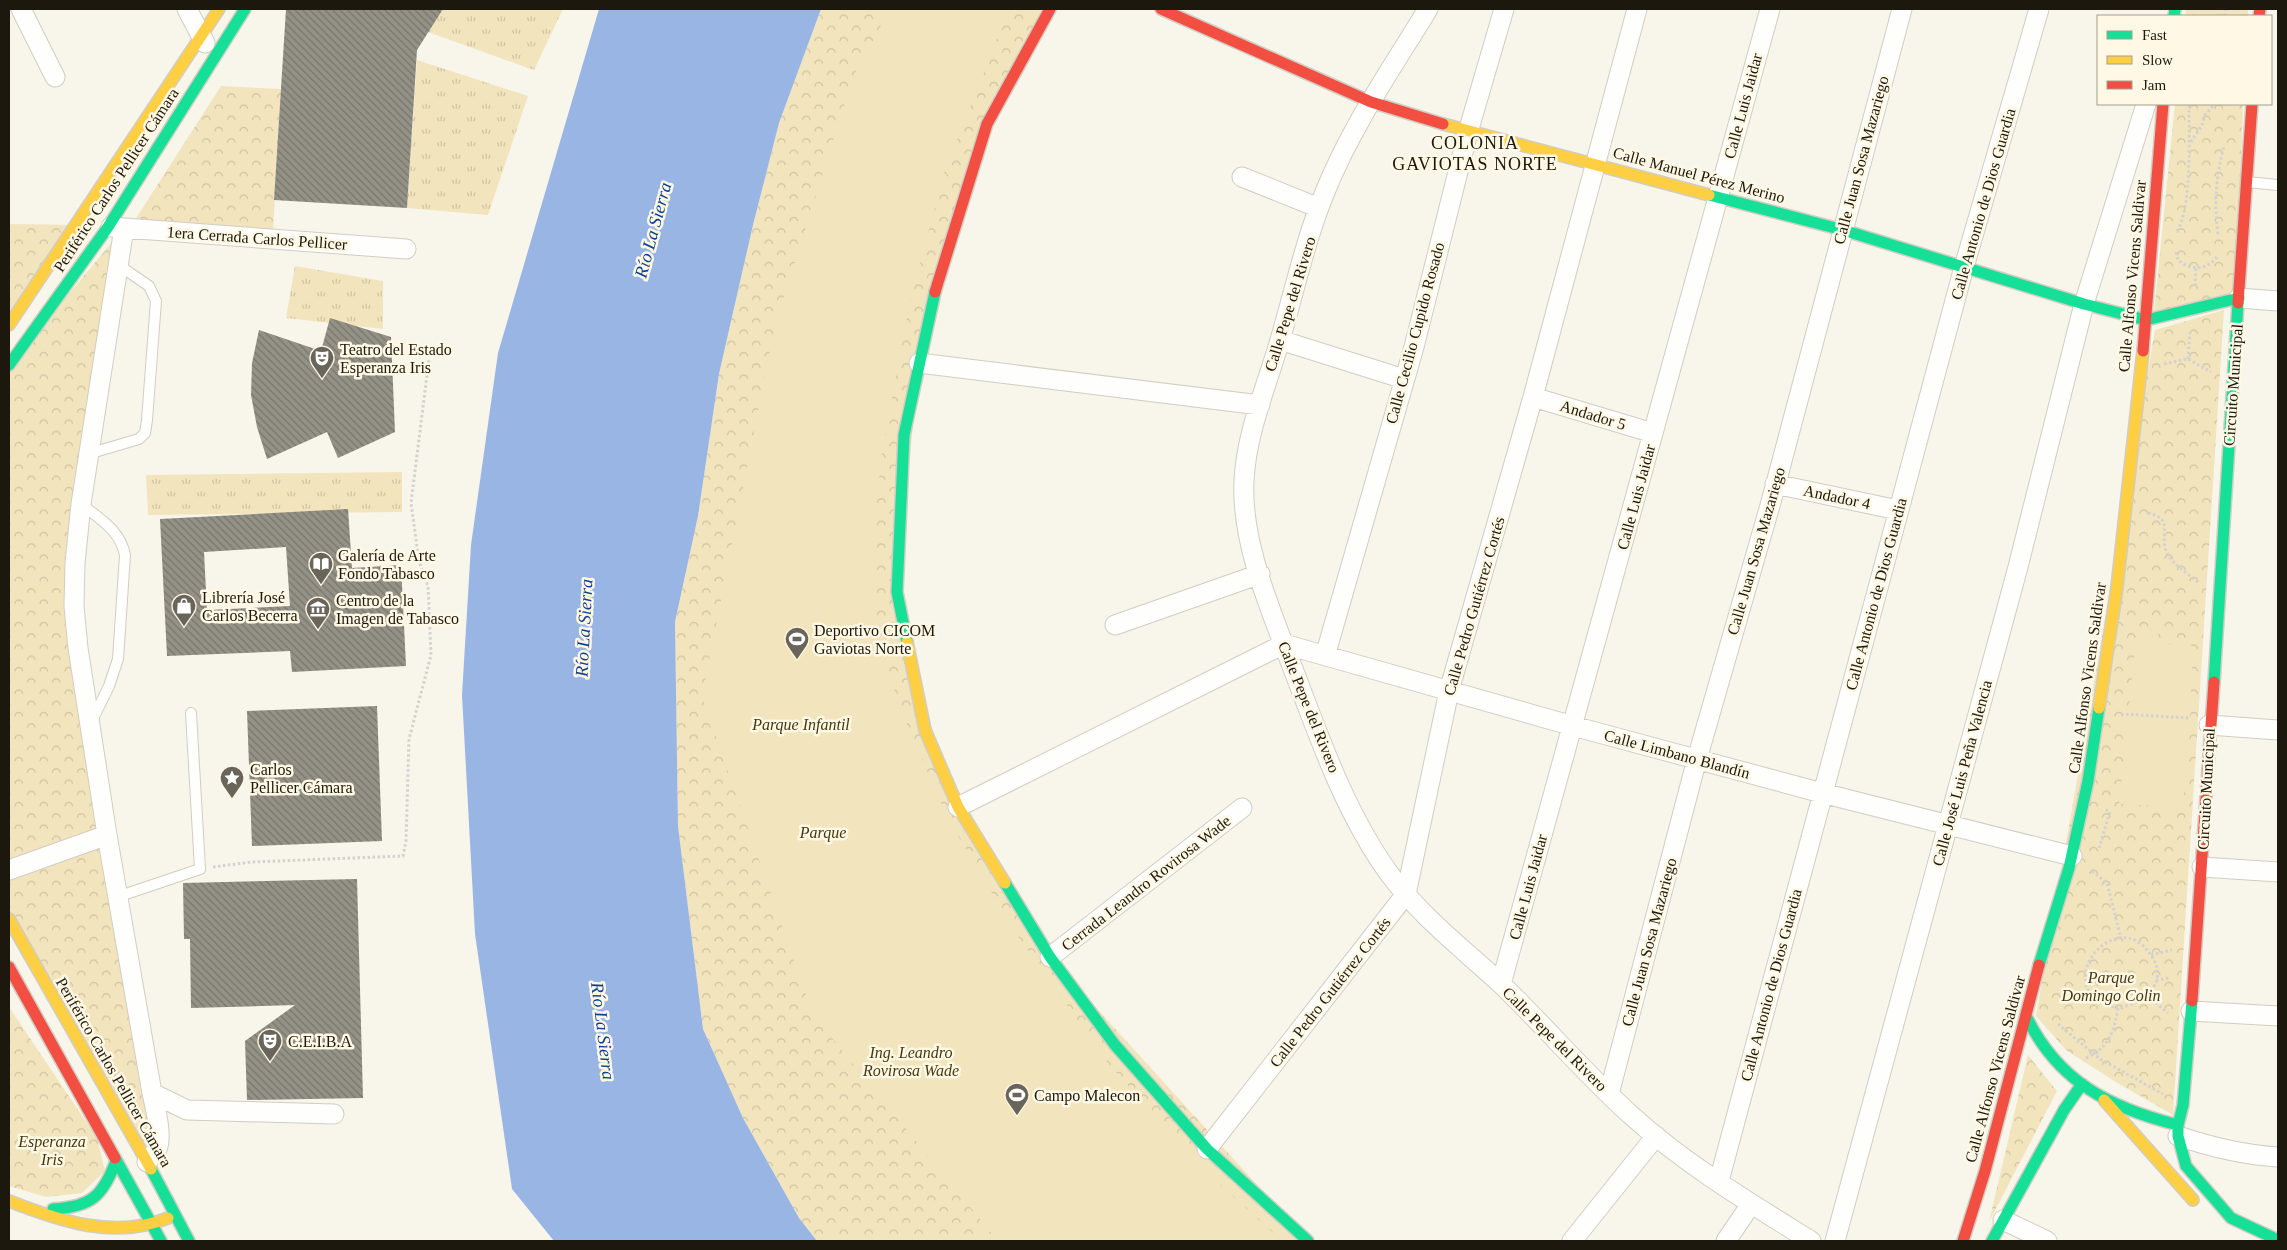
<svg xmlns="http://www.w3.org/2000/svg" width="2287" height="1250" viewBox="0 0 2287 1250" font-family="'Times New Roman',serif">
<defs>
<pattern id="grass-tufts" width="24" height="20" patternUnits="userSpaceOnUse" patternTransform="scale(1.25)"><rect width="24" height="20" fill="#f2e4bd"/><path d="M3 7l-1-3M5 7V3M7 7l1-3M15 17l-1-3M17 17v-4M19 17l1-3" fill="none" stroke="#cfc3a1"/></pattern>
<pattern id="park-crowns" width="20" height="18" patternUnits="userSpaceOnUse" patternTransform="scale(1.25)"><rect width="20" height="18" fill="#f2e4bd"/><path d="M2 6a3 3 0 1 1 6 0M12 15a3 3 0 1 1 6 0" fill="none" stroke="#cfc3a1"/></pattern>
<pattern id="building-back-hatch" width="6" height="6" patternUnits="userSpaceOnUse" patternTransform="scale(1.25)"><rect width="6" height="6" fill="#949187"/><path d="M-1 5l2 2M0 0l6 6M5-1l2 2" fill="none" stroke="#78756d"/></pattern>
</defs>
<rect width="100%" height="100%" fill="#f8f5eb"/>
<path fill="url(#grass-tufts)" d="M443,9H563L534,70L428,32Z
M417,60L528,96L488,215L407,208Z
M295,266L383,281V329L286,318Z
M402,472V512L148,515L146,475Z"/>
<path fill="url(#park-crowns)" d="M821,9H1050L987,124L919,363L897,592L925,730L1050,957L1308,1241H817L799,1218L743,1118L703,1029L678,826L675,622L698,516L719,374L753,225L779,123Z
M2186,9H2248V16H2185Z
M221,86L281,89L273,232L133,223Z
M2175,104H2243L2236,295L2154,312Z
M9,224L77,225L9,325Z
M124,228L75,563L157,1119L147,1162L9,919V365Z
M2224,310L2173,1115L2114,1081L2066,1050L2036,1016L2155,330Z
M9,1007L97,1138L105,1171L82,1193L46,1197L9,1186Z
M2028,1055L2057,1091L1989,1222Z"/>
<path fill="#f2e4bd" d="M890,9H1012L1004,21L944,173L910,301L884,441L873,524L875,622L898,703L946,815L1012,928L1111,1067L1213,1178L1282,1241H998L813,1015L702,697L775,325L854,75Z
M2137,629L2158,630L2159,644L2193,646L2190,719L2183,807L2119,804Z"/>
<path fill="#99b5e4" d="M599,9H821L779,123L753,225L719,374L698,516L675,622L678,826L703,1029L743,1118L799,1218L817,1241H554L512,1189L475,934L462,695L471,545L498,353Z"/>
<path fill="url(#building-back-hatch)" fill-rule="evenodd" d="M286,9H443L417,50L407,208L274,200Z
M330,318L391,337L395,432L338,458L327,432L267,459L257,427L251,395L252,363L259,330L321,351Z
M348,509L352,568L401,565L406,666L292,672L290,651L167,656L160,519ZM286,547L290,606L207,610L204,552Z
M377,706L382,841L252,846L247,711Z
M357,879L363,1098L247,1100L245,1041L295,1005L191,1008L190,939H184L183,883Z"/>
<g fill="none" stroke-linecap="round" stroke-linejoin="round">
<defs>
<path id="lane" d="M2247,182L2278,185
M88,454L139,439L145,433L147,420L156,301L149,286L117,264
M81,504C100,519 120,530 125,555L118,659L109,686L92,721
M117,897L200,869L191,713"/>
<path id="street" d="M21,9L55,77
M187,9L205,43
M1428,9C1392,68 1351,127 1325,192C1304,243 1293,298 1277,350C1264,392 1246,436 1244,481C1241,541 1269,606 1290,661C1318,733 1343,809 1388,872C1419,915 1462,948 1500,983C1545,1026 1586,1075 1632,1116C1686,1165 1750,1203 1811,1241
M1242,177L1319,208
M111,227L406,249
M124,228L81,504L75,563L74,606L78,648L107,835L152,1093L187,1110L334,1114
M2239,298L2278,301
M1280,340L1404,379
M919,363L1260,405
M1533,397L1653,433
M1775,484L1898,510
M1115,625L1260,574
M1325,656L1414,347L1468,132L1504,9
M2209,725L2278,730
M958,807L1284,644L1573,726L1822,793L2072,856
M2202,867L2278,872
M9,870L107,835
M1050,957L1242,808
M1501,984L1770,9
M2191,1011L2278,1016
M1609,1094L1697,759L1771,502L1902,9
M2178,1136C2211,1147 2243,1155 2278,1157
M1207,1149L1406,894L1449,691L1533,397L1637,9
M147,1162C150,1158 155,1153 157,1149C163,1136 155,1107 152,1093
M1719,1181L1964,267L2039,9
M2003,1220L2047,1241
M1572,1241L1656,1136
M1726,1241L1751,1204
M1835,1241L2018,567L2084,304L2146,104"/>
<path id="fast" d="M2174,16L2175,9
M1709,195L1843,230L2084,304L2146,320L2239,298
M9,365L108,227L245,9
M907,642L897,592L904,435L935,292
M2214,682L2238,303
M1005,883L1050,957L1115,1045L1207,1149L1308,1241
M2039,965L2069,868L2088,781L2099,708
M2192,1001L2183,1105L2178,1125V1136L2186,1166L2231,1218L2278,1240
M2026,1016C2058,1082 2110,1108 2178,1125
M115,1158L161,1241
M151,1169L189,1241
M53,1209C91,1207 103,1196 116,1161
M1992,1241L2064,1110L2082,1084"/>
<path id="slow" d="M1443,124L1709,195
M9,325L219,9
M907,642L925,730L958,807L1005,883
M2099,708L2117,587L2143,351
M9,919L151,1169
M2104,1100L2193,1200
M9,1201C60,1221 115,1240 168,1218"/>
<path id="jam" d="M1161,9L1371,102L1443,124
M2259,16L2260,9
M935,292L987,124L1050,9
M2238,303L2252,104
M2143,351L2163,104
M9,967L115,1158
M2192,1001L2214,682
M1963,1241L1985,1171L2039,965"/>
</defs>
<use href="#lane" stroke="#d1cdc3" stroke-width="12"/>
<use href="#street" stroke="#d1cdc3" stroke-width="21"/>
<use href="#fast" stroke="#d1cdc3" stroke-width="14"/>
<use href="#slow" stroke="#d1cdc3" stroke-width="14"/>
<use href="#jam" stroke="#d1cdc3" stroke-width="14"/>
<path stroke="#d3d2cf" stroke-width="3" stroke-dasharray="2.5 2.5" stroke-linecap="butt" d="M2225,16L2226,9
M2191,142L2202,125L2205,115L2215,104
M2177,231C2192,209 2189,133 2189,104
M2218,234C2214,203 2216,176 2224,146
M2176,252L2178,260C2191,271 2207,270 2217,257
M2195,286L2196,268
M2188,359L2190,332
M2164,364L2188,359L2211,372
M2148,513C2176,519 2158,536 2167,553C2173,565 2188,574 2198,582
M2121,714L2190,718
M2099,848L2110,812L2105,809
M213,867L252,862L403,856L406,841L409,739L431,655L428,586L419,561L411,503L429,359
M2092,871L2107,883L2121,939
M2151,955L2172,950
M2156,980L2170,978
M2148,996L2168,1013
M2058,1024L2100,1059L2163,1094
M2086,1058C2109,1048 2114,1031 2118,1008C2144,1003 2170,983 2151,955C2115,900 2043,993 2118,1008"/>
<use href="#lane" stroke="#fefefc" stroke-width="10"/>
<use href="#street" stroke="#fefefc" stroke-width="19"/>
<use href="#fast" stroke="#16e098" stroke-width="11"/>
<use href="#slow" stroke="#ffcf43" stroke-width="11"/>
<use href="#jam" stroke="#f24e42" stroke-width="11"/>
</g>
<defs>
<symbol id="theatre-pin" viewBox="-11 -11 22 30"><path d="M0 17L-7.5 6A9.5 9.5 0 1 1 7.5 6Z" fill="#69655b" stroke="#fef8e5"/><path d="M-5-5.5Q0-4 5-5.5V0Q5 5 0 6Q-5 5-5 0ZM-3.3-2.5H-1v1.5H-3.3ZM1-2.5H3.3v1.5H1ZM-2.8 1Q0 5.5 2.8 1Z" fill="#fff"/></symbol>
<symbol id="library-pin" viewBox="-11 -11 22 30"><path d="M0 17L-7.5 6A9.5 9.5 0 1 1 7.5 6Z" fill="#69655b" stroke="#fef8e5"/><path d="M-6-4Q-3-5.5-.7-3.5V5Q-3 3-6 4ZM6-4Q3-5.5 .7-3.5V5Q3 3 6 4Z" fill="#fff"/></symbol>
<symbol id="shop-pin" viewBox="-11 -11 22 30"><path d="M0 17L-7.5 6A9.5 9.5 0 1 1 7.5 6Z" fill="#69655b" stroke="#fef8e5"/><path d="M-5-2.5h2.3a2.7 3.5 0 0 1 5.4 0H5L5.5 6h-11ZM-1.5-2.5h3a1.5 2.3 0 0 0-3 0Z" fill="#fff"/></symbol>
<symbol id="museum-pin" viewBox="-11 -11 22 30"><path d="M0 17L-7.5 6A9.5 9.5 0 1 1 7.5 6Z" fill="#69655b" stroke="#fef8e5"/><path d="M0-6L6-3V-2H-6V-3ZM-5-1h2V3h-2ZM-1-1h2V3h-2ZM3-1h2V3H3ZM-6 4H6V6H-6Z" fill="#fff"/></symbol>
<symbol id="stadium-pin" viewBox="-11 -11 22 30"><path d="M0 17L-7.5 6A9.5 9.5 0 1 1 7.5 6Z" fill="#69655b" stroke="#fef8e5"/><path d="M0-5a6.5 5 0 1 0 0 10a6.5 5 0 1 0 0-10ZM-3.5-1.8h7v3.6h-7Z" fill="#fff"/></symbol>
<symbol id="sight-pin" viewBox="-11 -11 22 30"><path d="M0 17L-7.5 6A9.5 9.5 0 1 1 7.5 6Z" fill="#69655b" stroke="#fef8e5"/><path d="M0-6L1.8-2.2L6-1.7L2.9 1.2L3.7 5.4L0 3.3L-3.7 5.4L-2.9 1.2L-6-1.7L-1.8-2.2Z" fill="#fff"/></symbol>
</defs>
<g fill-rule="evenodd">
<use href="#theatre-pin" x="308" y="344" width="28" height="38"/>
<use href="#library-pin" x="307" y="550" width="28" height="38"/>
<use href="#shop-pin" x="170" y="592" width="28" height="38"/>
<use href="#museum-pin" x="304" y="595" width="28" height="38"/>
<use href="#stadium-pin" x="783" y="625" width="28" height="38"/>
<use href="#sight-pin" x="218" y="764" width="28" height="38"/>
<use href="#theatre-pin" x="256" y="1027" width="28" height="38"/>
<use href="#stadium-pin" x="1003" y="1081" width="28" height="38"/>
</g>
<g text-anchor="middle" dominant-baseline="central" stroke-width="5" stroke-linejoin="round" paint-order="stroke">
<g font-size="16" fill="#1c180d" stroke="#fef8e5">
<text transform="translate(1743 106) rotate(-75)">Calle Luis Jaidar</text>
<text transform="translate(1861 160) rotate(-75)">Calle Juan Sosa Mazariego</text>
<text transform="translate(1699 175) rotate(15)">Calle Manuel Pérez Merino</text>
<text transform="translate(116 180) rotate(-57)">Periférico Carlos Pellicer Cámara</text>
<text transform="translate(1983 204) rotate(-74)">Calle Antonio de Dios Guardia</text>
<text transform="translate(257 238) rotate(4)">1era Cerrada Carlos Pellicer</text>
<text transform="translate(2132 276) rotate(-85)">Calle Alfonso Vicens Saldivar</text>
<text transform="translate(1290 304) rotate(-73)">Calle Pepe del Rivero</text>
<text transform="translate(1415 333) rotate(-75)">Calle Cecilio Cupido Rosado</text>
<text transform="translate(2233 385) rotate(-86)">Circuito Municipal</text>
<text transform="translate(1593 415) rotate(17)">Andador 5</text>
<text transform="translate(1636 497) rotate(-75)">Calle Luis Jaidar</text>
<text transform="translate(1837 497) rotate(12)">Andador 4</text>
<text transform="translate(1756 551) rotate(-74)">Calle Juan Sosa Mazariego</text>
<text transform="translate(1876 594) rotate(-75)">Calle Antonio de Dios Guardia</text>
<text transform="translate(1474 606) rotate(-74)">Calle Pedro Gutiérrez Cortés</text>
<text transform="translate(2087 678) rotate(-82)">Calle Alfonso Vicens Saldivar</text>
<text transform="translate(1309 707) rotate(68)">Calle Pepe del Rivero</text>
<text transform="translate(1677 754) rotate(15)">Calle Limbano Blandín</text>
<text transform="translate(1962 773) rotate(-75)">Calle José Luis Peña Valencia</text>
<text transform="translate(2206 789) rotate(-87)">Circuito Municipal</text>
<text transform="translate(1146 883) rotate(-38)">Cerrada Leandro Rovirosa Wade</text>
<text transform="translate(1528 887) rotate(-75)">Calle Luis Jaidar</text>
<text transform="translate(1649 942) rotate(-75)">Calle Juan Sosa Mazariego</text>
<text transform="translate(1771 985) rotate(-75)">Calle Antonio de Dios Guardia</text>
<text transform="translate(1330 992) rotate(-52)">Calle Pedro Gutiérrez Cortés</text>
<text transform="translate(1555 1039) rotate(45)">Calle Pepe del Rivero</text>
<text transform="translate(1995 1069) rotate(-75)">Calle Alfonso Vicens Saldivar</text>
<text transform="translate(114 1072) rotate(60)">Periférico Carlos Pellicer Cámara</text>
</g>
<g font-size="16" fill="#1c180d" stroke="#fef8e5" text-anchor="start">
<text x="340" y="349">Teatro del Estado<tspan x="340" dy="18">Esperanza Iris</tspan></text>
<text x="338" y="555">Galería de Arte<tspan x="338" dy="18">Fondo Tabasco</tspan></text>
<text x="202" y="597">Librería José<tspan x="202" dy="18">Carlos Becerra</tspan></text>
<text x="336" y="600">Centro de la<tspan x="336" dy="18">Imagen de Tabasco</tspan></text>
<text x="814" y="630">Deportivo CICOM<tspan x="814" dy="18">Gaviotas Norte</tspan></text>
<text x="250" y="769">Carlos<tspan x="250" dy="18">Pellicer Cámara</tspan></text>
<text x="288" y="1041">C.E.I.B.A</text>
<text x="1034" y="1095">Campo Malecon</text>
</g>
<g font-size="16" font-style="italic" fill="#453811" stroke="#fef8e5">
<text x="801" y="724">Parque Infantil</text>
<text x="823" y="832">Parque</text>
<text x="2111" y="977">Parque<tspan x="2111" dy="18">Domingo Colin</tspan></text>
<text x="911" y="1052">Ing. Leandro<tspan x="911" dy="18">Rovirosa Wade</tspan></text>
<text x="52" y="1141">Esperanza<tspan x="52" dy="18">Iris</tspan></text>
</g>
<g font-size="18" letter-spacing="1" fill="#1c180d" stroke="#fef8e5">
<text x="1475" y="143">COLONIA<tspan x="1475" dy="21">GAVIOTAS NORTE</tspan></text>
</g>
<g font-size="18" font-style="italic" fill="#0e4092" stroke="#fef8e5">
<text transform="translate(653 230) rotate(-75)">Río La Sierra</text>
<text transform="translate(584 628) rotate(-87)">Río La Sierra</text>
<text transform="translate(603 1031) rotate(83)">Río La Sierra</text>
</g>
</g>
<rect width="2287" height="1250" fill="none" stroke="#1c180d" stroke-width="20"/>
<rect x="2097" y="15" width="175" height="90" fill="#fef8e5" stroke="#a49e8f"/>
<rect x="2107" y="31" width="25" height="8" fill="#16e098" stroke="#a49e8f"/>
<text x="2142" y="40" font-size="15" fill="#1c180d">Fast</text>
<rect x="2107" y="56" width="25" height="8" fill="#ffcf43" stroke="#a49e8f"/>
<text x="2142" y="65" font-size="15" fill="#1c180d">Slow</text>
<rect x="2107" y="81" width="25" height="8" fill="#f24e42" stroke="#a49e8f"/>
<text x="2142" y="90" font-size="15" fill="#1c180d">Jam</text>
</svg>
